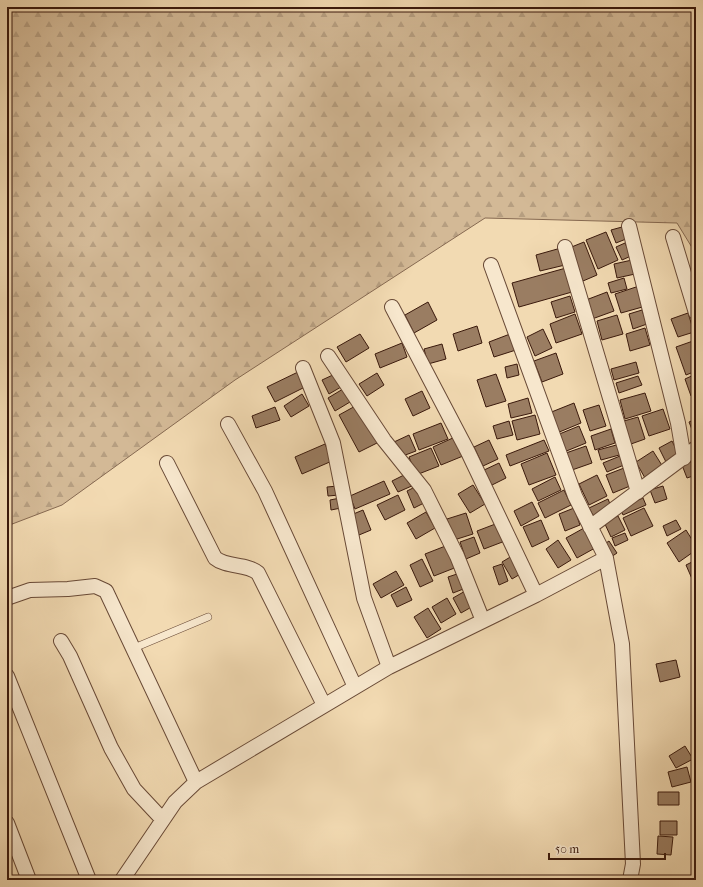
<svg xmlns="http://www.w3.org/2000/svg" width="703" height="887" viewBox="0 0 703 887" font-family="'IM FELL French Canon',serif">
<defs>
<pattern id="forest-firs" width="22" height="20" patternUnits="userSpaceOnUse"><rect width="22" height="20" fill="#d3b996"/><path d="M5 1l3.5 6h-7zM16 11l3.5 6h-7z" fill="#b69e80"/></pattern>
</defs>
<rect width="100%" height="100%" fill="#f2dab2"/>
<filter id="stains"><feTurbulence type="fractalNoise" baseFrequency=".005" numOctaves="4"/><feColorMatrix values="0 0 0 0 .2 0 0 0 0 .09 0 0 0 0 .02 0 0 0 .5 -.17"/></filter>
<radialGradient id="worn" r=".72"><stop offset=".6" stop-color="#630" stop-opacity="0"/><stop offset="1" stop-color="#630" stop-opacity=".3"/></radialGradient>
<path fill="url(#forest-firs)" stroke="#866951" d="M7,7H696V254L677,223L485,218L235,380L62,505L7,526Z"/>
<path fill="#9a7d62" stroke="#3a190c" d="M622,227L626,239L616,243L611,230Z
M606,232L618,260L598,269L586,240Z
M584,242L597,275L583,281L569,248Z
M625,243L631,256L622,260L616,247Z
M561,248L565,265L540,271L536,255Z
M632,260L635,274L617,278L614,264Z
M566,268L572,292L519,307L512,283Z
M624,278L627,289L611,293L608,283Z
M639,286L646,306L621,313L615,294Z
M607,292L614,311L592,319L586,300Z
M570,296L575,312L556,318L551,302Z
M428,302L437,320L414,333L405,315Z
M642,310L647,324L633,329L629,314Z
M688,313L694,332L678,337L671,319Z
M575,314L582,334L556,343L550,324Z
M617,315L623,334L602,340L597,321Z
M477,326L482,343L458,351L453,334Z
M645,328L650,345L630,351L626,334Z
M543,329L552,348L535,356L527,337Z
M360,334L369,348L346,362L337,347Z
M510,334L516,350L494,357L489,342Z
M693,341L696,348V371L686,375L676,347Z
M402,343L407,357L380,368L375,354Z
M442,344L446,359L428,364L424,349Z
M556,353L563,374L542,382L534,361Z
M636,362L639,373L614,380L611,369Z
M517,364L519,375L507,378L505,367Z
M298,372L305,387L275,402L267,387Z
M377,373L384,385L367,396L359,384Z
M335,374L341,387L329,394L322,380Z
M496,374L506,401L486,407L477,380Z
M696,374V394L691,396L685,379Z
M638,376L642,385L619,393L616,383Z
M343,389L350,402L335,411L328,398Z
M422,391L430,408L413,416L405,399Z
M645,393L651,411L625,419L620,400Z
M302,394L309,406L291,417L284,406Z
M528,398L532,413L511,418L508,404Z
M574,403L581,423L557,433L549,413Z
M359,404L379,442L359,452L339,415Z
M599,405L606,426L590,431L583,410Z
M275,407L280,420L256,428L252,416Z
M663,409L670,429L649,436L642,416Z
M535,415L540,434L517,440L512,421Z
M638,417L645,439L631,444L624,421Z
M696,419V436L695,437L689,422Z
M509,421L513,435L497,439L493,426Z
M441,423L448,439L419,450L413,434Z
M579,426L586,443L564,452L557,435Z
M611,429L615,443L595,450L591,436Z
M409,435L416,451L400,457L394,442Z
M455,437L463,456L441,465L433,447Z
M489,440L498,459L483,466L474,447Z
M544,440L549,451L510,466L506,455Z
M672,441L680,457L667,464L659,448Z
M325,444L332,461L302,474L295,457Z
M620,444L623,454L601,460L598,450Z
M586,446L592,463L572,470L566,453Z
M431,448L439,466L416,475L409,457Z
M653,451L663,467L645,478L636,462Z
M547,453L556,475L529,485L521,464Z
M620,456L624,465L607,472L603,463Z
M696,460V475L687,478L682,465Z
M499,463L506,478L490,486L482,471Z
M624,468L630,486L613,493L606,475Z
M408,473L414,485L398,492L392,481Z
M597,475L607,496L589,505L579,484Z
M555,477L561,490L538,501L532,489Z
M384,481L390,494L355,509L350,496Z
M419,485L426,502L414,508L407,491Z
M473,485L485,504L470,513L458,494Z
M338,486L339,495L328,496L327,487Z
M663,486L667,499L655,503L650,490Z
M564,490L571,505L545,518L538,503Z
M398,495L405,510L385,520L377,505Z
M340,498L341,508L331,510L330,500Z
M643,498L646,505L623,515L620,508Z
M608,499L612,509L594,517L589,508Z
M532,502L539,516L521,526L514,511Z
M574,508L580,525L565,531L559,514Z
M644,508L653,526L631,536L623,518Z
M363,510L371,530L359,535L351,515Z
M426,512L435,528L416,539L407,523Z
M466,513L473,534L454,540L447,519Z
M618,516L625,530L611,537L604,522Z
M541,520L549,539L532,547L523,527Z
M676,520L681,529L667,536L663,526Z
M498,523L505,541L484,549L477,531Z
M584,528L595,548L577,558L566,538Z
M686,530L696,546V550L679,562L667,543Z
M625,533L628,540L615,546L612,538Z
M474,537L480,553L466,559L460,542Z
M558,540L571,560L558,568L546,549Z
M609,541L617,553L611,557L603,545Z
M448,545L457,567L434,576L425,554Z
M512,556L522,573L512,579L502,562Z
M422,559L433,581L420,587L410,565Z
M696,560V588L686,565Z
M502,564L508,581L499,585L493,567Z
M396,571L404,585L381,598L373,584Z
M460,573L466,588L453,593L448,577Z
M406,587L412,600L397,607L391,595Z
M467,590L475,605L461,613L453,598Z
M447,598L456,614L441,623L432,607Z
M428,608L441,629L427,638L414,617Z
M676,660L680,677L660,682L656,664Z
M685,746L693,759L676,768L669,756Z
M687,767L691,782L672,787L668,772Z
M658,792H679V805H658Z
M660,821H677V835H660Z
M658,836L673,837L671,855L657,854Z"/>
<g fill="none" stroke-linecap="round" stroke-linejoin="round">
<defs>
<path id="service" d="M134,648L208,617"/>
<path id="minor" d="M629,226L678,423L684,458
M673,237L696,313
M565,247L638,492
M491,265L575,496L606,558L622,644L633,864L630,880
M392,307L468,452L536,595
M328,356L384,440L424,490L457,556L483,621
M303,368L333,443L364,598L389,667
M228,424L265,491L355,687
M167,463L215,558C227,568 246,563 258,573L324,705
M590,527L696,448
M7,598L30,590L68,589L95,586L106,591L196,782
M61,641L70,656L111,748L134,789L163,820
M7,676L89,880
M7,823L29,880
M122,880L175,802L196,782L389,667L536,595L606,558"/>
</defs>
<use href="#service" stroke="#684936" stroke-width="8"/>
<use href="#minor" stroke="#684936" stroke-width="16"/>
<use href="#service" stroke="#f7e7cd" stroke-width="7"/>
<use href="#minor" stroke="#f7e7cd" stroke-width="14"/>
</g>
<rect width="703" height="887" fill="none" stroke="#f2dab2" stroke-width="24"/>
<rect x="8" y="8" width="687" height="871" fill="none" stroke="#3a190c" stroke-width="2"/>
<rect x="12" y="12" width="679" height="863" fill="none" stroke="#3a190c"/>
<path d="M549 853v6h116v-6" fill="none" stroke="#3a190c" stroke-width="2"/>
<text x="555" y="853" font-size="12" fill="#3a190c" stroke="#f7e7cd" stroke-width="3" paint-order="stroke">50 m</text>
<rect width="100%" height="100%" filter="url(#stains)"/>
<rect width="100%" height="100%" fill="url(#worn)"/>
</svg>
